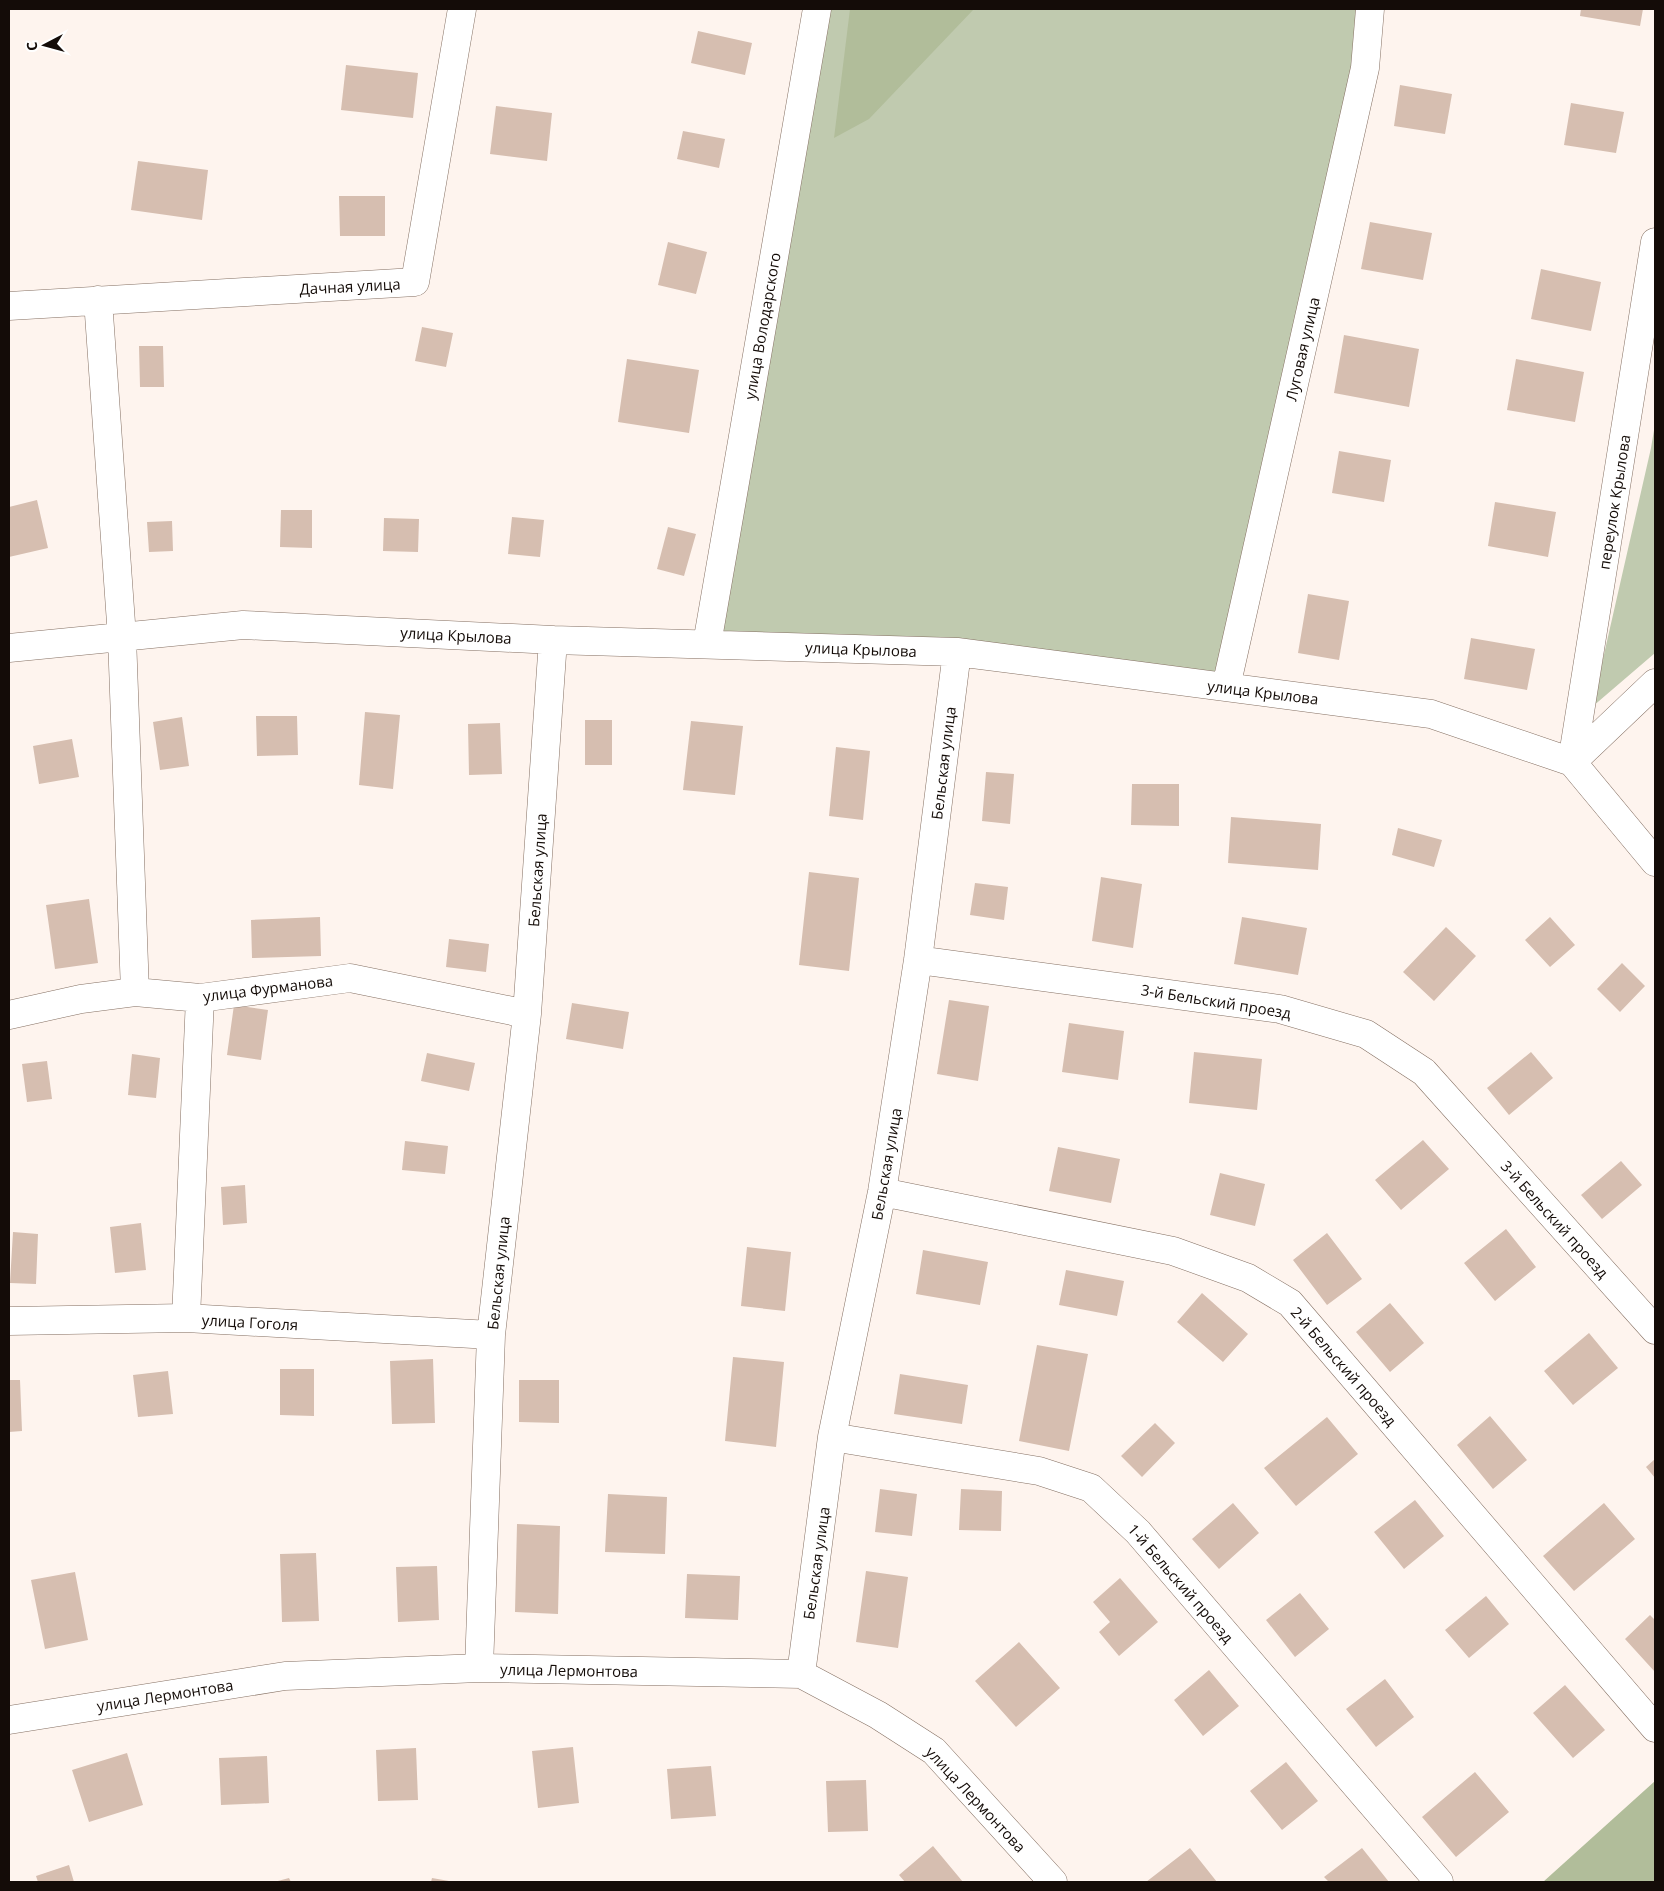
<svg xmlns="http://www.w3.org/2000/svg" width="1664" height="1891" viewBox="0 0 1664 1891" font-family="'Open Sans',sans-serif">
<rect width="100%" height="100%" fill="#fef4ee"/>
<path fill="#c0caaf" d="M817,9H1370L1226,687L707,644Z
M1655,424V653L1592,707L1651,448Z"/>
<path fill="#b1bd9a" d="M850,9H974L869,119L834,138Z
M1655,1781V1882H1543Z"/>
<path fill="#d6beb0" d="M1581,9H1643L1640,26L1580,16Z
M698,31L752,43L745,75L691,63Z
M346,65L418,73L413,118L341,110Z
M1400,85L1452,94L1445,134L1394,126Z
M1571,103L1624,112L1616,153L1564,145Z
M496,106L552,113L547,161L490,154Z
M683,131L725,139L719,168L677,159Z
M138,161L208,170L202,220L131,210Z
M339,196H385V236H340Z
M1370,222L1432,233L1423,280L1361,269Z
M668,242L707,252L696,294L658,285Z
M1541,269L1601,282L1591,331L1531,319Z
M422,327L453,333L446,367L415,361Z
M1344,335L1419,349L1409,407L1334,393Z
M139,346H163L164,387H140Z
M627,359L699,370L689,433L618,422Z
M1516,359L1584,372L1575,422L1507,410Z
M1339,451L1391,460L1384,502L1332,493Z
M37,500L48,548L9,557V507Z
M1495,502L1556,512L1548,557L1488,546Z
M281,510H312V548L280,547Z
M512,517L544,520L540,557L508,554Z
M384,518L419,519L418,552L383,551Z
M172,521L173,551L149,552L147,522Z
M668,527L696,534L684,576L657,569Z
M1308,594L1349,601L1339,660L1298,653Z
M1471,638L1535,649L1527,690L1464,679Z
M365,712L400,715L393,789L359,785Z
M256,716H297L298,755L257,756Z
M182,717L189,766L160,770L153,722Z
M585,720H612V765H585Z
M691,721L743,726L735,795L683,790Z
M500,723L502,774L469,775L468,724Z
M72,739L79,777L39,784L33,746Z
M836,747L870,751L863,820L829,816Z
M986,772L1014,774L1010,824L982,821Z
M1132,784H1179V826L1131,825Z
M1231,817L1321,824L1318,870L1228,863Z
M1398,828L1442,840L1434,867L1392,855Z
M809,872L859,878L849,971L799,965Z
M1101,877L1142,884L1133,948L1092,941Z
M975,883L1008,887L1004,920L970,915Z
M89,899L98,963L55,969L46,905Z
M320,917L321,956L252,958L251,920Z
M1242,917L1307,928L1298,975L1234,964Z
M1550,917L1575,945L1550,967L1525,940Z
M1446,927L1476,956L1434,1001L1403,972Z
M449,939L489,944L486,972L446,967Z
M1622,963L1645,986L1620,1012L1597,989Z
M949,1000L989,1006L978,1081L937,1074Z
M572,1003L629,1012L623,1049L566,1039Z
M234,1005L268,1010L261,1060L227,1055Z
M1069,1023L1124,1031L1118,1080L1062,1072Z
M1194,1052L1262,1059L1257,1110L1189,1103Z
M1531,1052L1553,1078L1509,1115L1487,1088Z
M427,1053L475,1063L469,1091L421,1081Z
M132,1054L160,1058L156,1098L128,1095Z
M47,1061L52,1099L27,1102L22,1064Z
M1423,1140L1449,1169L1401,1210L1375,1180Z
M405,1141L448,1146L445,1174L402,1170Z
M1058,1147L1120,1159L1111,1203L1049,1191Z
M1621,1161L1642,1185L1602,1219L1581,1195Z
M1220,1173L1265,1184L1255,1226L1210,1215Z
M245,1185L247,1223L223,1225L221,1187Z
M141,1223L146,1270L115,1273L110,1227Z
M1506,1229L1536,1267L1495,1301L1464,1263Z
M13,1232L38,1234L36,1284L10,1283Z
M1327,1233L1362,1279L1327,1305L1293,1260Z
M747,1247L791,1252L785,1311L741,1306Z
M923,1250L988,1262L980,1305L916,1294Z
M1066,1270L1124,1281L1117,1316L1059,1305Z
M1202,1293L1248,1334L1223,1362L1177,1322Z
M1390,1303L1424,1343L1390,1372L1356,1332Z
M1589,1333L1618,1368L1573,1405L1544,1371Z
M1037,1345L1088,1354L1069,1451L1019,1441Z
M733,1357L784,1362L776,1447L725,1441Z
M433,1359L435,1423L392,1424L390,1361Z
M280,1369H314V1416L280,1415Z
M168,1371L173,1414L138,1417L133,1375Z
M900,1374L968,1385L962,1424L894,1414Z
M9,1380H20L22,1431L9,1432Z
M519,1380H559V1423L519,1422Z
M1490,1416L1527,1460L1493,1489L1457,1445Z
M1327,1417L1358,1454L1296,1506L1264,1468Z
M1155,1423L1175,1443L1142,1477L1121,1456Z
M1655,1459V1478L1646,1467Z
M880,1489L917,1494L912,1536L875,1532Z
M961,1489L1002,1491L1001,1531L959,1530Z
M608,1494L667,1497L665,1554L605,1552Z
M1415,1500L1444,1536L1404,1569L1374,1532Z
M1233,1503L1259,1533L1219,1569L1192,1539Z
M1604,1503L1635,1539L1574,1591L1543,1556Z
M517,1524L560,1526L558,1614L515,1612Z
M316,1553L319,1621L282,1622L280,1554Z
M437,1566L439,1620L398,1622L396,1567Z
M866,1571L908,1577L898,1648L856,1642Z
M75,1572L88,1640L45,1649L31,1580Z
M687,1574L740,1576L738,1620L685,1618Z
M1120,1578L1158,1622L1119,1656L1099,1632L1110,1622L1093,1602Z
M1300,1593L1329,1629L1295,1657L1266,1620Z
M1486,1596L1509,1624L1469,1658L1445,1630Z
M1650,1615L1655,1620V1672L1625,1639Z
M1019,1642L1060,1688L1016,1727L975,1681Z
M1209,1670L1239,1706L1203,1736L1174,1700Z
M1385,1679L1414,1717L1376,1747L1346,1709Z
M1565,1685L1605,1730L1573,1758L1533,1713Z
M573,1747L579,1803L538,1808L532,1751Z
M416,1748L418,1800L378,1801L376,1750Z
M127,1753L143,1805L89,1822L72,1770Z
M267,1756L269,1803L221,1805L219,1758Z
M1286,1762L1318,1801L1282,1830L1250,1791Z
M711,1766L716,1816L671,1819L667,1769Z
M1475,1772L1509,1812L1456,1857L1422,1817Z
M866,1780L868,1831L828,1832L826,1781Z
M933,1846L963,1882H905L899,1875Z
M1190,1848L1217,1882H1146Z
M1362,1848L1389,1882H1329L1324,1877Z
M69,1865L74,1882H38L36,1876Z
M289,1878L291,1882H274Z
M432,1878L449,1881V1882H431Z"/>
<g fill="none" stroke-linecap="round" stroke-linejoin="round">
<defs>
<path id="minor" d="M98,300L122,637L135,992
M9,306L415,282L462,9
M707,644L817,9
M9,648L243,625L553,640L957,652L1431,714L1572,762L1655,862
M1226,687L1365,68L1370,9
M1572,762L1655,242
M1572,762L1655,683
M918,960L1280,1009L1366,1034L1424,1072L1655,1330
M9,1015L81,999L135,992L200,998L350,978L527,1014
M882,1192L1173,1251L1248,1278L1290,1303L1655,1728
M186,1318L200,998
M9,1321L186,1318L491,1335
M832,1437L1039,1471L1091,1488L1138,1532L1439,1882
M479,1668L491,1335L527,1014L553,640
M801,1674L832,1437L882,1192L918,960L957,652
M9,1720L285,1676L479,1668L801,1674L878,1715L934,1751L1053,1882"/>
</defs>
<use href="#minor" stroke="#857063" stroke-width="29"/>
<use href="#minor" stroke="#fff" stroke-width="28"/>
</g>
<g text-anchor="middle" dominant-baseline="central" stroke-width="4.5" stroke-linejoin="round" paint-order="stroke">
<g font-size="15" fill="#140c08" stroke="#fff">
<text transform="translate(350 286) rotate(-3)">Дачная улица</text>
<text transform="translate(762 326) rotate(-80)">улица Володарского</text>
<text transform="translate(1302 349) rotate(-77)">Луговая улица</text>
<text transform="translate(1614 502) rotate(-81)">переулок Крылова</text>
<text transform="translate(456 635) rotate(3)">улица Крылова</text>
<text transform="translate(861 649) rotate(2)">улица Крылова</text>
<text transform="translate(1263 692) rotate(7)">улица Крылова</text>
<text transform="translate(943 763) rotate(-83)">Бельская улица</text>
<text transform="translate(537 870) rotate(-86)">Бельская улица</text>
<text transform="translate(268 988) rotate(-7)">улица Фурманова</text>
<text transform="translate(1216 1001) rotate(9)">3-й Бельский проезд</text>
<text transform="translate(886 1164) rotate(-80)">Бельская улица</text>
<text transform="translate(1555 1219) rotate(48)">3-й Бельский проезд</text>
<text transform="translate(498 1273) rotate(-84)">Бельская улица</text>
<text transform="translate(250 1322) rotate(3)">улица Гоголя</text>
<text transform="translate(1344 1366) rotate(49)">2-й Бельский проезд</text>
<text transform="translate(816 1563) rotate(-82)">Бельская улица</text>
<text transform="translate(1181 1583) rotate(49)">1-й Бельский проезд</text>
<text transform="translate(569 1670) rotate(1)">улица Лермонтова</text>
<text transform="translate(165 1695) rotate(-9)">улица Лермонтова</text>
<text transform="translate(976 1799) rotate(47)">улица Лермонтова</text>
</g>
</g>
<rect width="1664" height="1891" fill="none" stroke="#140c08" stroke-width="20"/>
<g transform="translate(45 45) rotate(264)" stroke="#ffffff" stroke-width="4" paint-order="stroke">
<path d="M0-4L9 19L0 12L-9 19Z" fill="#140c08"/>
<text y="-8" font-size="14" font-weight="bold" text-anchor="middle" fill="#140c08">С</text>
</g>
</svg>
